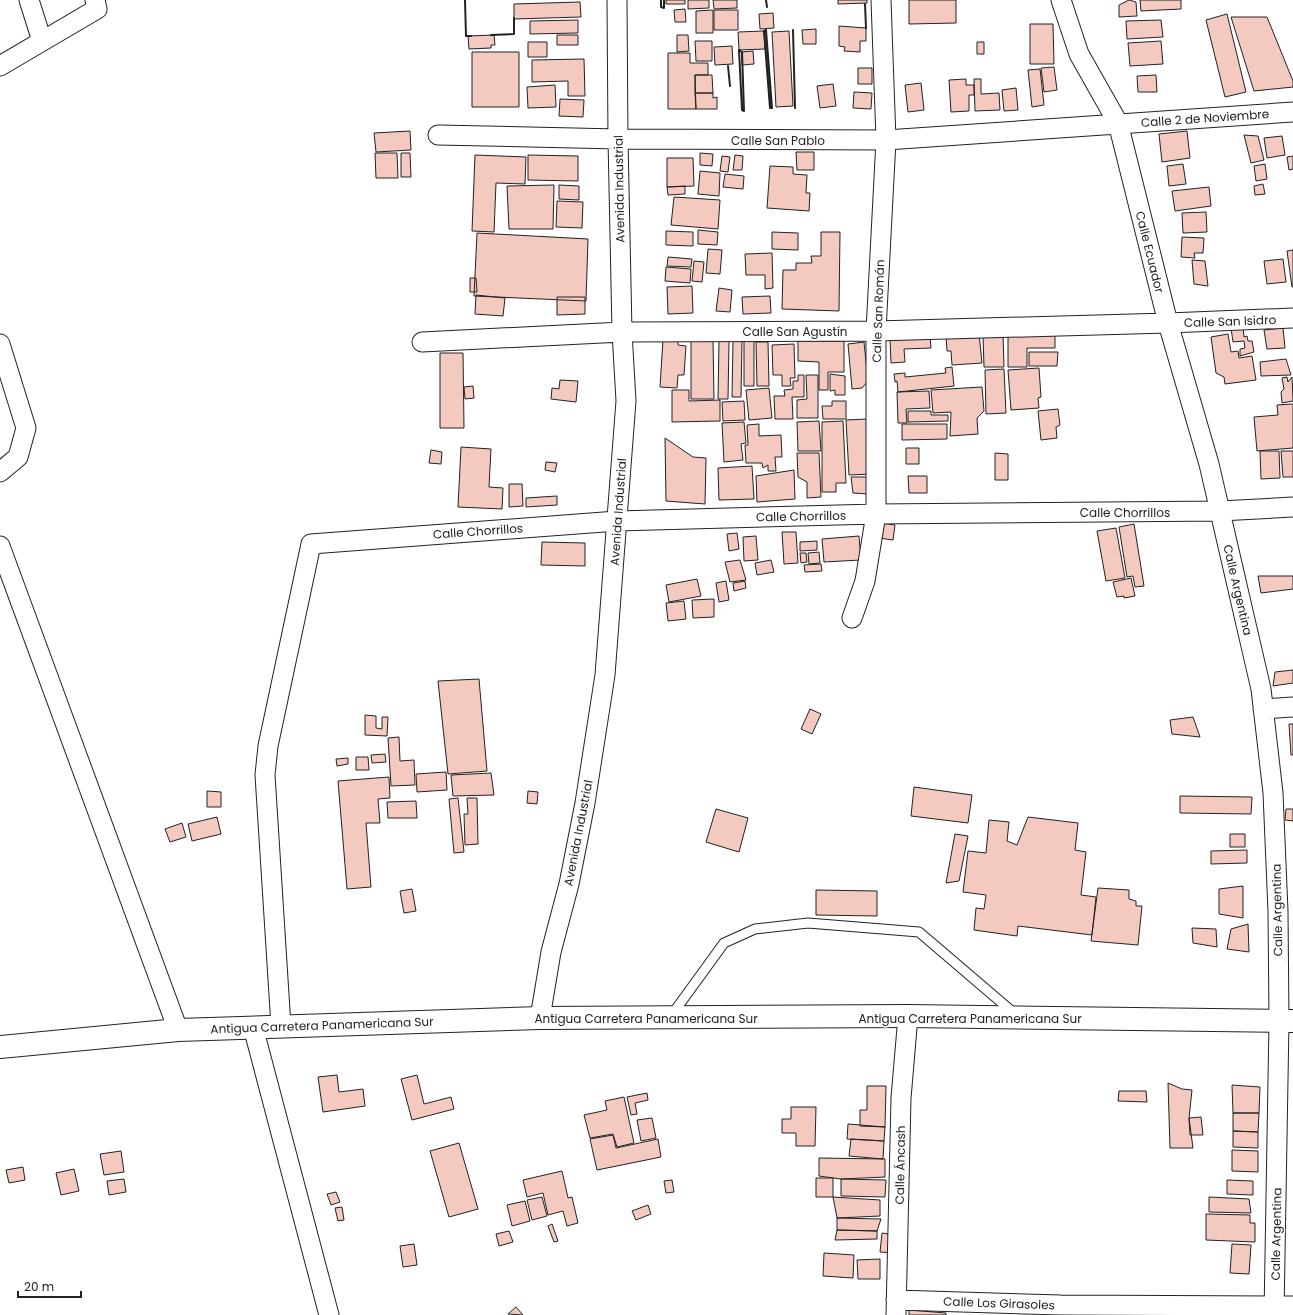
<svg xmlns="http://www.w3.org/2000/svg" width="1293" height="1315" viewBox="0 0 1293 1315" font-family="Poppins,sans-serif">
<rect width="100%" height="100%" fill="#fff"/>
<path fill="#f3c9c0" stroke="#222" d="M666,0H685V4H666Z
M688,0H709V8L688,9Z
M713,0H737V8L714,9Z
M838,0H867V3L838,4Z
M909,0H956V23L909,24Z
M1129,0L1136,2L1137,16L1119,17V5Z
M1140,0H1181V9L1141,11Z
M580,2L581,17L514,19V4Z
M685,9L686,22H675L674,10Z
M713,10V33H696V11Z
M714,10H738V30H714Z
M773,13L774,28L760,29L759,14Z
M1227,14L1246,92L1225,97L1206,20Z
M1231,17H1267L1293,81V87L1254,91Z
M578,20V33L530,34V21Z
M1161,20L1163,37L1127,39L1126,21Z
M1030,24H1053L1054,64H1030Z
M839,26L866,28V41H860V52L844,51L845,47L839,46Z
M816,29V44H803L802,30Z
M764,31L765,49L739,50L738,32Z
M789,31L793,106L776,107L772,32Z
M494,35L495,45H491V48L469,49L468,36Z
M557,35H578V45H557Z
M677,35H688L689,51L677,52Z
M695,41H712V61H696Z
M1161,41L1163,64L1130,66L1128,43Z
M528,42H547V57H528Z
M977,42H984V54H977Z
M732,46L733,64L715,65L714,47Z
M753,51L754,64L742,65V52Z
M472,52H519V107H472Z
M668,53H690V63H708V75H695L696,109H668Z
M584,59L585,96H568V81L532,82V60Z
M1054,67L1057,90L1044,92L1041,68Z
M858,68H872V84H858Z
M1040,69L1044,105L1032,107L1028,70Z
M695,75H712L713,93H695Z
M1156,75L1157,92H1138L1137,76Z
M966,79V85H974V95H969V111L951,112L949,80Z
M974,79H981V94L999,93L1000,110L975,111Z
M921,83L924,110L908,112L905,85Z
M833,84L836,106L820,108L817,86Z
M555,85L556,107L528,108L527,87Z
M1016,88L1018,110L1004,111L1002,90Z
M854,92L872,93L871,109L853,108Z
M695,93H713V98L717,97V109H696Z
M560,99L584,100L583,117L559,116Z
M410,131L411,150L376,152L374,133Z
M1187,131L1190,158L1162,162L1159,134Z
M1244,135L1258,136L1264,160L1251,163Z
M1282,136L1285,155L1267,158L1264,138Z
M796,152H814V170H797Z
M375,153H397L398,178H376Z
M401,153H410L411,177H401Z
M700,153L713,154L712,166L700,165Z
M475,155L526,157L525,184L496,183L494,232L472,231Z
M528,155L578,156V181L528,180Z
M735,155L743,156L742,170H733Z
M722,156L730,157L728,172L720,171Z
M1293,156V169L1289,170L1287,157Z
M667,158H693L694,186L667,187Z
M1183,164L1186,184L1169,186L1167,166Z
M1265,164L1267,179L1256,181L1254,166Z
M770,166L793,167V174L807,175L806,193H810L809,211L767,208Z
M700,171L720,173L719,196L698,194Z
M725,174L744,176L743,189L723,187Z
M1263,184L1265,194L1255,195L1254,186Z
M554,185L553,229H509L507,186Z
M559,185L579,186V200L559,199Z
M685,186V194L668,195L667,187Z
M1209,187L1211,206L1175,211L1172,191Z
M674,197L720,200L718,229L671,225Z
M557,201L583,202L582,228L556,227Z
M1206,212L1207,232L1183,233L1182,213Z
M698,230L718,232L717,245L698,244Z
M666,231L693,232V246L666,245Z
M772,232L798,233V250L772,249Z
M821,232H840L839,311L782,309L783,270H796V263H812L811,256H821Z
M477,233L588,239L586,301L474,296Z
M1182,237L1204,238L1203,253H1194L1195,258L1181,257Z
M708,249L722,250L720,274L706,273Z
M1293,250V287H1292L1287,251Z
M772,253L773,288L765,289V275H746L745,254Z
M668,257L692,259L691,267L667,266Z
M1283,259L1286,282L1267,284L1264,261Z
M1192,260L1205,261L1208,286L1194,284Z
M694,261L704,262L702,282L692,281Z
M666,267L691,269L690,283L665,281Z
M470,278H476L477,292H470Z
M692,286L693,313L668,314L667,287Z
M719,288L732,290L730,312L716,311Z
M476,295L505,298L503,316L475,314Z
M770,296L771,313L743,314L742,297Z
M557,297H585V314L557,315Z
M1243,326L1244,337L1247,336L1248,341H1252L1254,352L1240,356V349L1245,348L1244,341L1233,342L1231,328Z
M1283,328L1285,348L1267,349L1264,330Z
M979,333L982,363L952,365L951,351H947L946,336Z
M1008,333H1055V348H1027V367H1008Z
M1003,334L1004,367H984L983,335Z
M1228,334L1231,352L1238,351L1239,358L1252,356L1256,380L1225,384L1224,377L1216,373L1211,337Z
M744,337H754V386H744Z
M930,337L931,348L904,349L905,362L891,363L890,339Z
M663,339L678,340V345L686,346L684,375H678L677,388L660,387Z
M691,340H713L714,399H691Z
M719,340H729L728,399H718Z
M733,341H742L741,397H732Z
M798,341H844V372H828V390H819V362L798,361Z
M756,342H768L769,386H757Z
M864,342L868,381L862,388L852,389L848,344Z
M794,344L795,378H790L791,386H782V375H773L772,345Z
M1029,352H1058L1057,366H1029Z
M440,353H463L464,428H440Z
M1286,359L1291,375L1261,376L1260,362Z
M952,367L954,386L898,392L897,381L895,382L894,374L905,373V377L946,373L945,368Z
M1039,368L1041,397L1038,398L1039,408L1011,410L1008,370Z
M1004,369L1006,413L986,414L985,370Z
M830,374L845,376V395H835V390L830,391Z
M798,375H804V397H792L793,419H775L774,396H785L784,390L793,389V381H798Z
M806,375H818V418H797V400L807,399Z
M1287,377L1288,382L1292,377L1293,401L1282,403L1281,392L1284,389L1282,378Z
M560,380L578,381L576,402L551,399L552,388L559,389Z
M473,386L474,398L465,399L464,387Z
M982,387L984,411L977,418L978,434L950,436L951,412L933,413L931,390Z
M769,388L772,418L749,420L746,390Z
M672,390H689V401L720,400V421L672,422Z
M929,391L930,408L906,409L907,423H898L897,392Z
M744,401L745,420L723,421L722,402Z
M832,401H846V419H823L822,406H832Z
M1293,404V448L1257,451L1254,417L1278,415L1277,405Z
M1058,409L1060,425L1056,427L1057,438L1041,440L1038,411Z
M908,411H931V415H948V421L908,422Z
M868,419L871,474L849,475L846,420Z
M819,421L821,451H798L797,422Z
M843,421L846,483H836V492H822V422Z
M744,422L746,443L741,444L743,460L724,462L722,423Z
M759,424V436L781,435L782,457H775L776,471H768V465L763,468L762,463H746L745,445H748L747,425Z
M902,424H947V439L902,440Z
M665,438L693,457L706,458L705,504L666,501Z
M461,447L491,449L489,487L503,488L502,509L458,507Z
M906,448H919V464H906Z
M431,450L442,452L441,464L429,463Z
M1260,451H1279L1280,478L1261,479Z
M1281,451H1293V477H1283Z
M797,453H819L821,497L807,498V482L798,477Z
M995,453L1008,454V480H995Z
M546,462L557,463L555,472L545,470Z
M752,466L754,499L719,500L718,468Z
M794,470L795,499L757,502L756,476Z
M908,476H927V493H909Z
M851,477H871L869,494L853,493Z
M509,484H522L523,506L509,507Z
M557,496V505L526,507V498Z
M881,523L895,525L893,540L879,538Z
M1134,524L1144,586L1135,587L1133,576L1127,577L1119,527Z
M1116,528L1125,578L1106,581L1097,531Z
M782,532H796L798,563L784,564Z
M737,533L739,549L729,551L727,534Z
M756,536L758,560L744,561L743,537Z
M859,536L861,560L824,562L822,539Z
M817,541V550L800,551V542Z
M542,542L585,543V566L541,565Z
M819,552L820,563L809,564L808,553Z
M800,553H806L807,562L801,563Z
M740,560L746,580L730,582L725,562Z
M771,560L774,572L757,575L755,563Z
M821,564L822,571L805,572L804,565Z
M1258,576H1293V589L1261,593Z
M1131,578L1135,596L1124,598V596L1117,597L1113,582Z
M697,579L701,596L669,602L666,585Z
M726,581L729,600L719,602L716,583Z
M745,581L746,588L734,591L733,583Z
M714,599V617L693,618L692,600Z
M684,601L686,619L668,621L666,603Z
M1293,670V683L1273,686L1275,672Z
M479,679L487,771L448,774L438,681Z
M810,709L821,714L812,734L801,729Z
M365,715L376,716V728L382,729V717H388L387,736L365,735Z
M1193,717L1200,737L1172,734L1170,720Z
M1289,724H1293V755H1291Z
M399,737L400,761L414,760L415,785L391,786L388,738Z
M385,754L386,762L372,763L371,755Z
M356,757H368L369,770H356Z
M348,758V764L337,766L336,759Z
M446,772L447,790L417,792L416,774Z
M491,773L494,795L453,796L451,775Z
M389,777L390,798L378,799L380,823H366L371,887L347,889L338,781Z
M914,787L972,795L968,823L911,816Z
M207,791L221,792V807H207Z
M528,791L538,792L537,804L527,803Z
M1180,796L1252,797L1251,814L1180,813Z
M458,798L464,852L454,853L449,799Z
M467,798H477L478,844L465,845L464,814H468Z
M416,801L417,818H388L387,802Z
M716,809L748,818L739,852L706,842Z
M1286,809H1293V821L1285,820Z
M217,817L221,834L192,841L188,824Z
M1028,817L1078,823L1075,850L1086,852L1081,895L1096,897L1092,935L1018,926L1017,936L974,930L976,908L984,909L986,895L963,892L968,851L986,853L989,820L1009,822L1007,841L1017,845Z
M182,823L186,837L170,842L165,829Z
M955,834L968,836L959,881L946,883Z
M1230,834H1245V847H1230Z
M1247,850V863L1211,864V851Z
M1243,886V918L1219,914V889Z
M1098,888L1129,890V899L1136,901V906H1142L1138,945L1091,941Z
M412,889L416,911L404,913L400,891Z
M816,890L877,891V916L816,915Z
M1248,924L1249,952L1227,949L1231,929Z
M1192,928L1216,929L1217,947L1193,943Z
M337,1075L339,1092L363,1089L365,1106L323,1112L318,1077Z
M417,1075L424,1104L451,1097L454,1109L412,1120L401,1079Z
M1168,1083L1182,1089L1192,1090L1189,1118L1193,1148H1170Z
M1232,1085L1260,1087L1259,1113H1233Z
M867,1086H886L885,1127L860,1126V1110H867Z
M1119,1091H1146L1147,1102L1118,1101Z
M647,1093L648,1100L635,1103L637,1114L631,1115L627,1097Z
M624,1097L634,1143L617,1147L613,1134L590,1138L584,1115L607,1110L605,1101Z
M791,1107H816L815,1146H796V1133H782V1119H791Z
M1233,1113H1259L1258,1132L1233,1131Z
M1201,1117L1203,1135H1190L1189,1118Z
M652,1118L656,1138L641,1141L637,1120Z
M848,1124L885,1127L884,1141L847,1139Z
M1233,1131L1258,1132V1148L1233,1147Z
M613,1135L616,1148L658,1139L661,1157L597,1170L590,1139Z
M851,1139L884,1141L883,1159L849,1156Z
M459,1143L478,1209L449,1217L430,1151Z
M1232,1150L1258,1151V1172L1232,1171Z
M121,1151L124,1172L104,1175L100,1154Z
M819,1158L885,1159V1177L841,1179L819,1176Z
M23,1167L25,1180L9,1183L6,1170Z
M74,1169L79,1191L61,1195L56,1173Z
M562,1171L568,1198L572,1197L578,1223L567,1226L563,1211L548,1215L543,1193L527,1197L523,1180Z
M816,1178H833V1197H816Z
M124,1179L126,1192L109,1195L107,1181Z
M841,1179L886,1180L885,1197L841,1196Z
M672,1180L674,1192L666,1193L664,1181Z
M1227,1180L1253,1181V1195L1227,1194Z
M336,1192L340,1202L331,1205L327,1194Z
M542,1197L547,1216L532,1220L527,1200Z
M833,1197L880,1200V1216L837,1218Z
M1209,1197L1249,1199L1251,1213L1209,1212Z
M525,1201L530,1221L512,1226L507,1205Z
M648,1205L651,1214L636,1220L632,1211Z
M342,1207L344,1220L338,1221L335,1208Z
M1206,1214L1250,1215V1223H1255V1242L1206,1240Z
M837,1218L881,1219L877,1231L837,1230Z
M552,1224L558,1241L554,1242L548,1226Z
M837,1230L877,1231V1239L835,1240Z
M509,1231L513,1242L499,1246L496,1234Z
M882,1233L896,1235L894,1253L880,1252Z
M414,1244L417,1265L403,1267L400,1246Z
M1232,1244L1251,1245L1249,1274L1230,1273Z
M824,1253L854,1255L853,1278L823,1276Z
M880,1259V1279H858L857,1260Z
M516,1307L523,1315L508,1314Z
M909,1310L946,1313V1315H909Z"/>
<g fill="none" stroke-linecap="round" stroke-linejoin="round">
<defs>
<path id="service" d="M671,1016L724,943L755,929L808,923L919,932L1015,1014"/>
<path id="minor" d="M29,0L42,41
M1061,0L1079,54L1118,123L1168,323L1209,464L1261,689L1273,793L1278,911L1279,1021L1274,1315
M0,66L97,9L95,0
M438,135L618,139L886,140L1293,112
M422,342L622,332L876,331L1168,323L1293,318
M0,344L26,428L18,457L0,472
M0,546L178,1030
M852,618L865,581L876,514V331L886,140L881,0
M1263,709L1293,707
M540,1018L551,952L569,884L585,803L605,675L626,401L622,332L618,139L617,0
M281,1026L265,775L268,746L311,544L617,521L876,514L1220,511L1293,507
M253,1027L329,1315
M896,1300L1061,1305L1293,1306
M896,1315L901,1098L908,1016"/>
<path id="trunk" d="M0,1047L178,1030L540,1018L908,1016L1293,1021"/>
</defs>
<use href="#service" stroke="#222" stroke-width="11"/>
<use href="#minor" stroke="#222" stroke-width="21"/>
<use href="#trunk" stroke="#222" stroke-width="24"/>
<use href="#service" stroke="#fff" stroke-width="9"/>
<use href="#minor" stroke="#fff" stroke-width="19"/>
<use href="#trunk" stroke="#fff" stroke-width="22"/>
<path stroke="#222" stroke-width="2" d="M465,0L466,36H471
M661,0V7
M766,0L767,7
M865,4L866,28
M661,7L664,8V0
M766,30L772,108H770L764,31Z
M793,30L795,108
M491,35L514,34V18
M739,50L742,52L744,111L742,110Z
M728,66L730,86"/>
</g>
<g text-anchor="middle" dominant-baseline="central" stroke-width="3" stroke-linejoin="round" paint-order="stroke">
<g font-size="12" fill="#222" stroke="#fff">
<text transform="translate(1205 118) rotate(-4)">Calle 2 de Noviembre</text>
<text x="778" y="140">Calle San Pablo</text>
<text transform="translate(619 189) rotate(-91)">Avenida Industrial</text>
<text transform="translate(1150 252) rotate(76)">Calle Ecuador</text>
<text transform="translate(878 311) rotate(-88)">Calle San Román</text>
<text transform="translate(1230 321) rotate(-2)">Calle San Isidro</text>
<text x="795" y="331">Calle San Agustín</text>
<text transform="translate(618 512) rotate(-86)">Avenida Industrial</text>
<text x="1125" y="512">Calle Chorrillos</text>
<text transform="translate(801 516) rotate(-1)">Calle Chorrillos</text>
<text transform="translate(478 531) rotate(-4)">Calle Chorrillos</text>
<text transform="translate(1238 590) rotate(77)">Calle Argentina</text>
<text transform="translate(578 833) rotate(-79)">Avenida Industrial</text>
<text transform="translate(1277 910) rotate(-91)">Calle Argentina</text>
<text x="646" y="1018">Antigua Carretera Panamericana Sur</text>
<text x="970" y="1018">Antigua Carretera Panamericana Sur</text>
<text transform="translate(322 1025) rotate(-2)">Antigua Carretera Panamericana Sur</text>
<text transform="translate(900 1165) rotate(-89)">Calle Áncash</text>
<text transform="translate(1276 1234) rotate(-89)">Calle Argentina</text>
<text transform="translate(999 1303) rotate(2)">Calle Los Girasoles</text>
</g>
</g>
<path d="M18 1291v6h63v-6" fill="none" stroke="#222222" stroke-width="2"/>
<text x="24" y="1291" font-size="12" fill="#222222" stroke="#ffffff" stroke-width="3" paint-order="stroke">20 m</text>
</svg>
